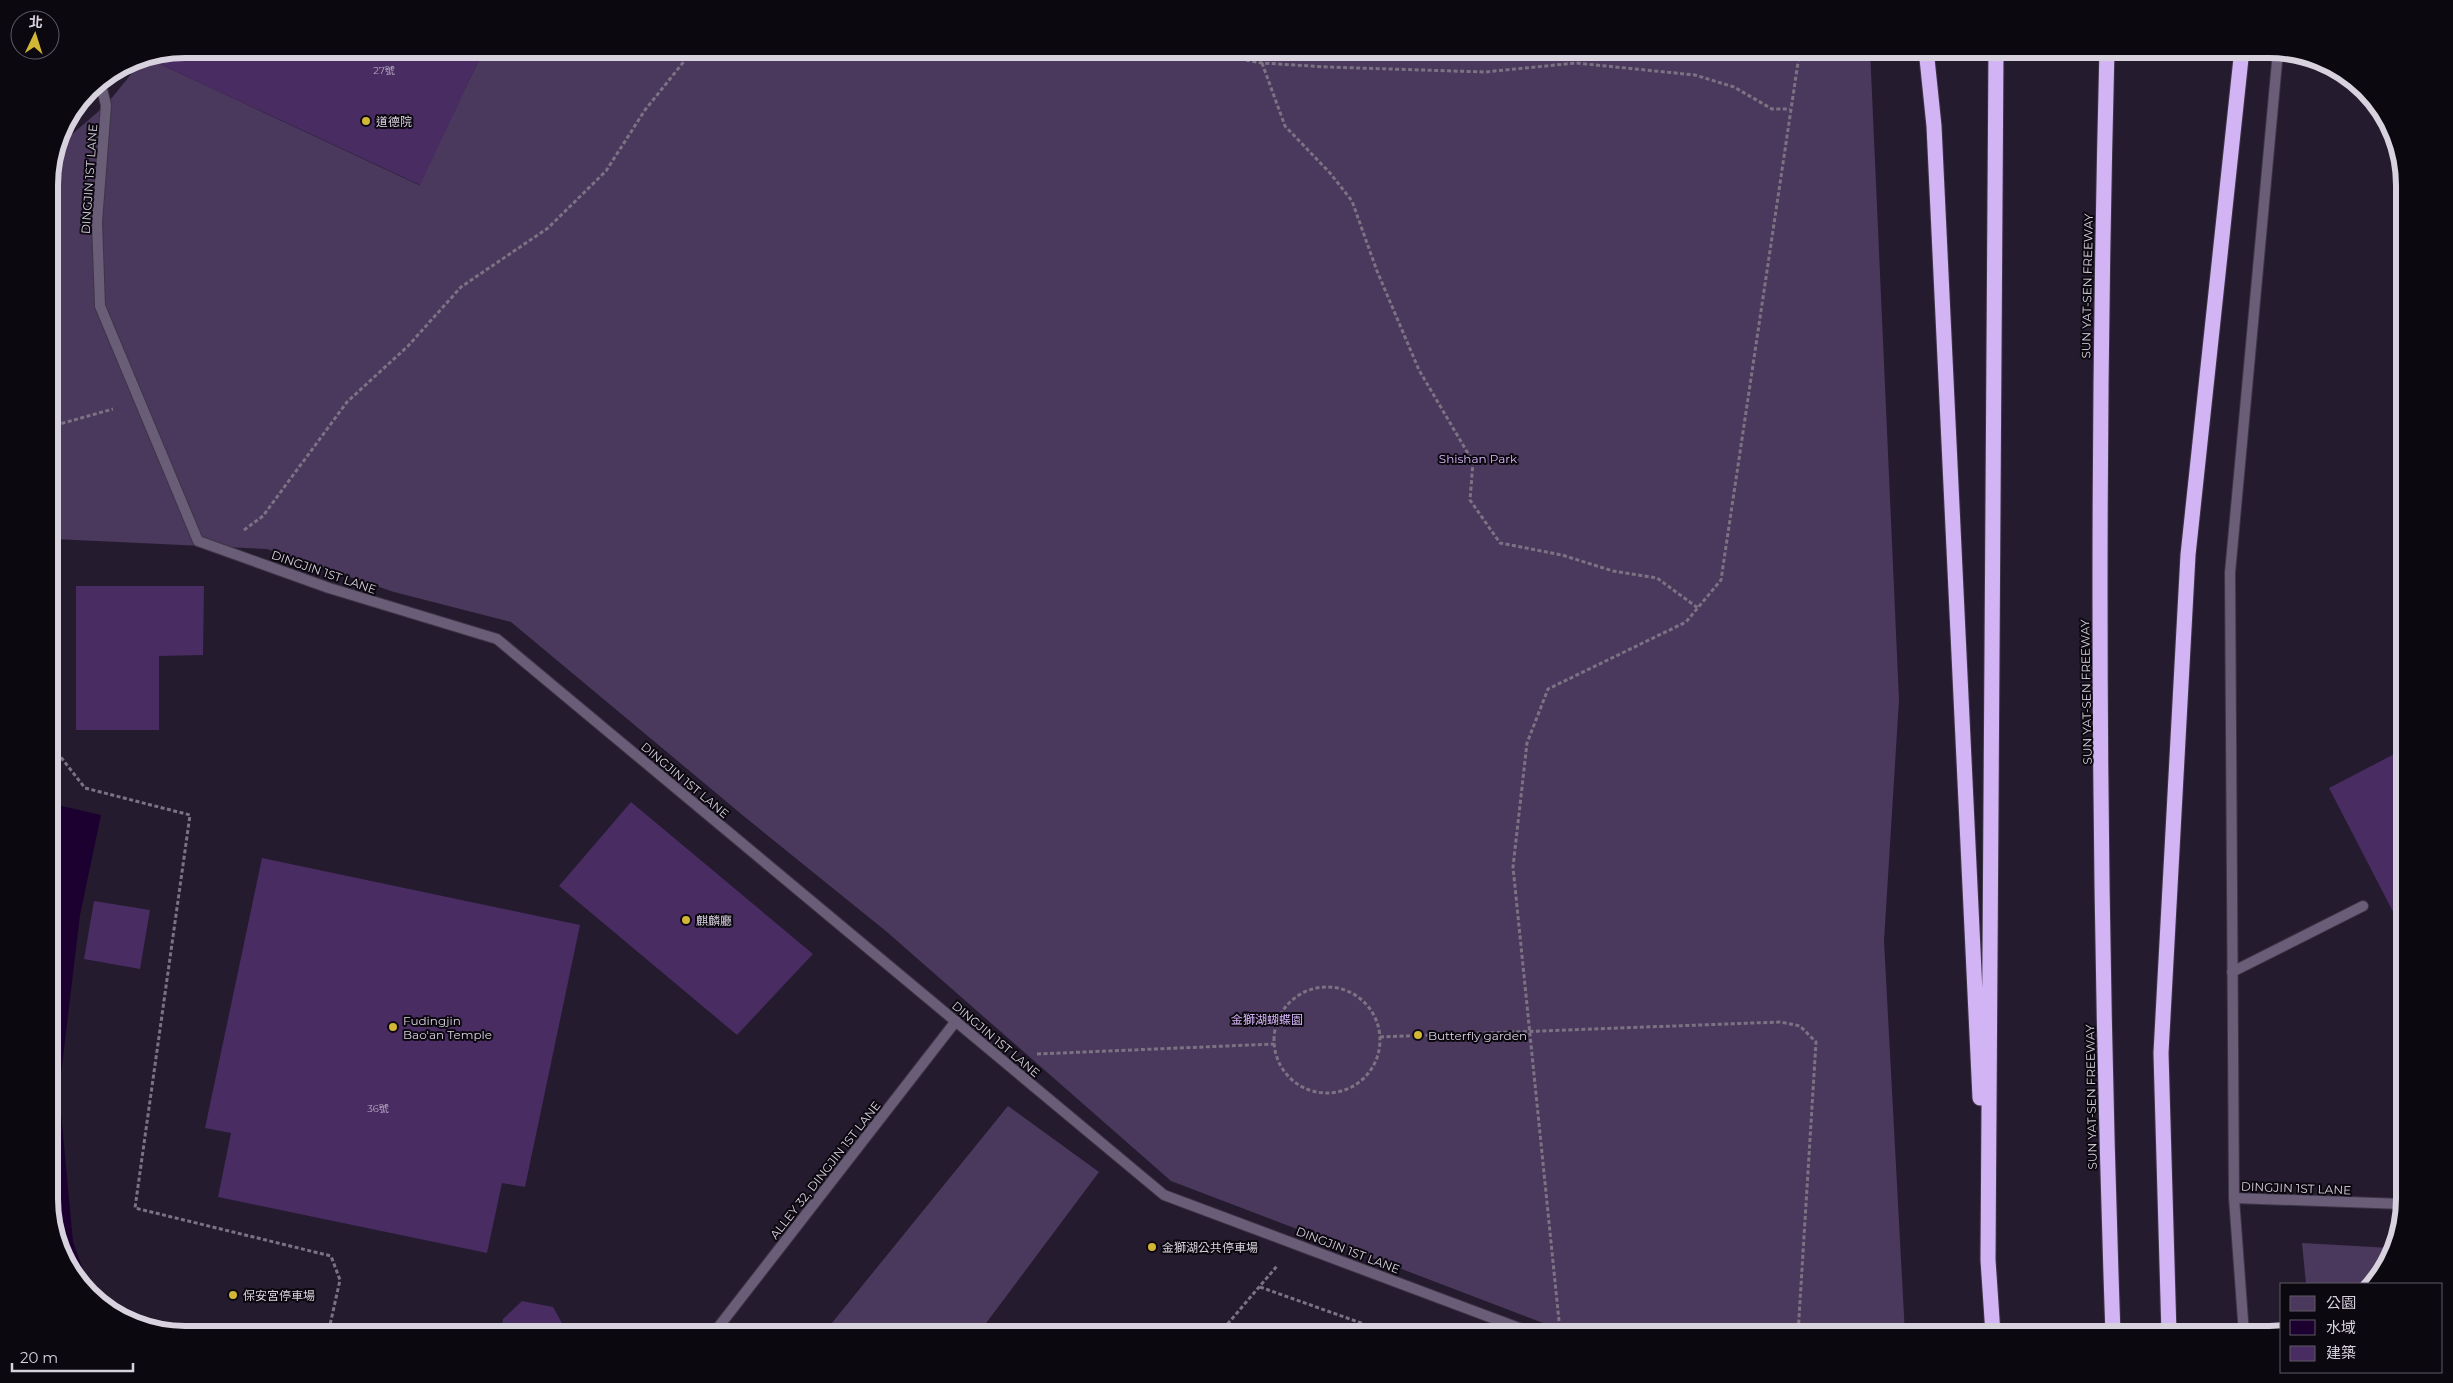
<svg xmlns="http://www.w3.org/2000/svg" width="2453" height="1383" viewBox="0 0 2453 1383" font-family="Montserrat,'Noto Sans TC',sans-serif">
<rect width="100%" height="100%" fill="#241b2e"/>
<path fill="#4b385d" d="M484,49H1870L1899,700L1884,941L1905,1334H1572L1171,1181L887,932L746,818L511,622L394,592L267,549L54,539L49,536V176L56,148L106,105L145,57L419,185Z
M1008,1106L1099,1172L978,1334H823Z
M2302,1243L2391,1248L2386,1266L2368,1284H2306Z"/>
<path fill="#1c0030" d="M49,803L101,815L80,915L59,1091L73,1242L91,1291L67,1267L49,1207Z"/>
<path fill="#482c62" d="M184,49H484L420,185L145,57Z
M76,586H204L203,655L159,656V730H76Z
M2404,749V933L2329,788Z
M631,802L813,954L737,1035L559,886Z
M262,858L580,925L525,1187L502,1183L487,1253L218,1197L231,1133L205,1128Z
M94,901L150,910L140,969L84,959Z
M522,1301L553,1307L568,1334H500L503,1319Z"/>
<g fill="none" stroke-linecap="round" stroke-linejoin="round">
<defs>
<path id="service" d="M100,81L106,105L97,222L100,306L198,541L329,588L497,639L1164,1195L1535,1334
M2232,972L2363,906
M2234,1198L2230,573L2278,51
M713,1334L956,1021
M2244,1334L2234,1198L2403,1204"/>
<path id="motorway" d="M1926,49L1934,126L1980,1098
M2107,49C2096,477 2098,906 2113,1334
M1993,1334L1988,1260L1996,49
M2169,1334L2161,1053L2188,555L2242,49"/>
</defs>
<use href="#service" stroke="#3d3547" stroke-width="12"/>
<use href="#motorway" stroke="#3d3547" stroke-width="17"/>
<path stroke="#7b7383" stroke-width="3" stroke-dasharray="4 2.5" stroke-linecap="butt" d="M1182,49L1262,63L1327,67L1485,72L1576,63L1695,75L1734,87L1772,109H1790
M1262,63L1285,126L1330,173L1352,201L1377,271L1419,370L1473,462L1470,500L1500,543L1562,555L1613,571L1657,578L1698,608
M49,427L113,409
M244,530L263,516L347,402L408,346L461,287L548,228L606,171L645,110L694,49
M49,742L85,788L190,815L135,1208L331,1256L340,1280L328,1334
M1274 1040a53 53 0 1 1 106 0a53 53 0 1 1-106 0Z
M1380,1037L1780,1022L1800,1026L1816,1042L1798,1334
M1037,1054L1274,1044
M1260,1287L1392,1334
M1559,1321L1513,867L1527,743L1548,689L1686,622L1721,580L1800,49
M1219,1334L1277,1266"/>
<use href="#service" stroke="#695d77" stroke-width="10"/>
<use href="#motorway" stroke="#d2b3f3" stroke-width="15"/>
</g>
<g fill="#d2b635" stroke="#0c0810" stroke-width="2">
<circle cx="366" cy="121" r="5"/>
<circle cx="686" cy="920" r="5"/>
<circle cx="393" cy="1027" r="5"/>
<circle cx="1418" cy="1035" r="5"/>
<circle cx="1152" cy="1247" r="5"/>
<circle cx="233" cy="1295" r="5"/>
</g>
<g text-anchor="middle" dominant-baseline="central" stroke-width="4" stroke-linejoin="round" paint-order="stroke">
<g font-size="10" fill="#b4a8c0">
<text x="384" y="70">27號</text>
<text x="378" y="1108">36號</text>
</g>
<g font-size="12" fill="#d8d2df" stroke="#0c0810" text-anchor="start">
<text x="376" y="121">道德院</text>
<text x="696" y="920">麒麟廳</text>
<text x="403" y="1020">Fudingjin<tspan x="403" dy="14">Bao'an Temple</tspan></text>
<text x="1428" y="1035">Butterfly garden</text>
<text x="1162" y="1247">金獅湖公共停車場</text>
<text x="243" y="1295">保安宮停車場</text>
</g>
<g font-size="12" fill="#d8d2df" stroke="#0c0810">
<text transform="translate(89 179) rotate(-86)">DINGJIN 1ST LANE</text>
<text transform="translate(2087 286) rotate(-89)">SUN YAT-SEN FREEWAY</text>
<text transform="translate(324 572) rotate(19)">DINGJIN 1ST LANE</text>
<text transform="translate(2086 692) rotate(-91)">SUN YAT-SEN FREEWAY</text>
<text transform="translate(685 780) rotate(40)">DINGJIN 1ST LANE</text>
<text transform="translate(996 1039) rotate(40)">DINGJIN 1ST LANE</text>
<text transform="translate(2091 1097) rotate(-91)">SUN YAT-SEN FREEWAY</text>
<text transform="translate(825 1170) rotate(-52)">ALLEY 32, DINGJIN 1ST LANE</text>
<text transform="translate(2296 1188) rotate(2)">DINGJIN 1ST LANE</text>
<text transform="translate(1348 1250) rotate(21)">DINGJIN 1ST LANE</text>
</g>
<g font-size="12" fill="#d8b7fb" stroke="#0c0810">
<text x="1478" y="458">Shishan Park</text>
<text x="1267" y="1019">金獅湖蝴蝶園</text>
</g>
</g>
<path d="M0 0H2453V1383H0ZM185 58H2269A127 127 0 0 1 2396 185V1199A127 127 0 0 1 2269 1326H185A127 127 0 0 1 58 1199V185A127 127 0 0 1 185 58Z" fill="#0c0810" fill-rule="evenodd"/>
<path fill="none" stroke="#d8d2df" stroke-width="6" d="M185 58H2269A127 127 0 0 1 2396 185V1199A127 127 0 0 1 2269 1326H185A127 127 0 0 1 58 1199V185A127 127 0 0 1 185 58Z"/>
<rect x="2280" y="1283" width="162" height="90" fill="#0c0810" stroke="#5e5963"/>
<rect x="2290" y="1296" width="25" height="15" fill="#4b385d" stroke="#5e5963"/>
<text x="2326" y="1308" font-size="15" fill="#d8d2df">公園</text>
<rect x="2290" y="1320" width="25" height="15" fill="#1c0030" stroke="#5e5963"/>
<text x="2326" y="1333" font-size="15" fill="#d8d2df">水域</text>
<rect x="2290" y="1346" width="25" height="15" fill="#482c62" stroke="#5e5963"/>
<text x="2326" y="1358" font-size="15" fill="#d8d2df">建築</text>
<g transform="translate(35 35) rotate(4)"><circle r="24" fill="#0c0810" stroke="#5e5963"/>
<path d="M0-4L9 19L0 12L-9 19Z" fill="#d2b635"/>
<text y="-8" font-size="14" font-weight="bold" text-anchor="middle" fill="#d8d2df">北</text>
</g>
<path d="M12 1363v8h121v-8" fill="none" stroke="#d8d2df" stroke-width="2.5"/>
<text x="20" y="1363" font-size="15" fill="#d8d2df" stroke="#0c0810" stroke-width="4" paint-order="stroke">20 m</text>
</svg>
